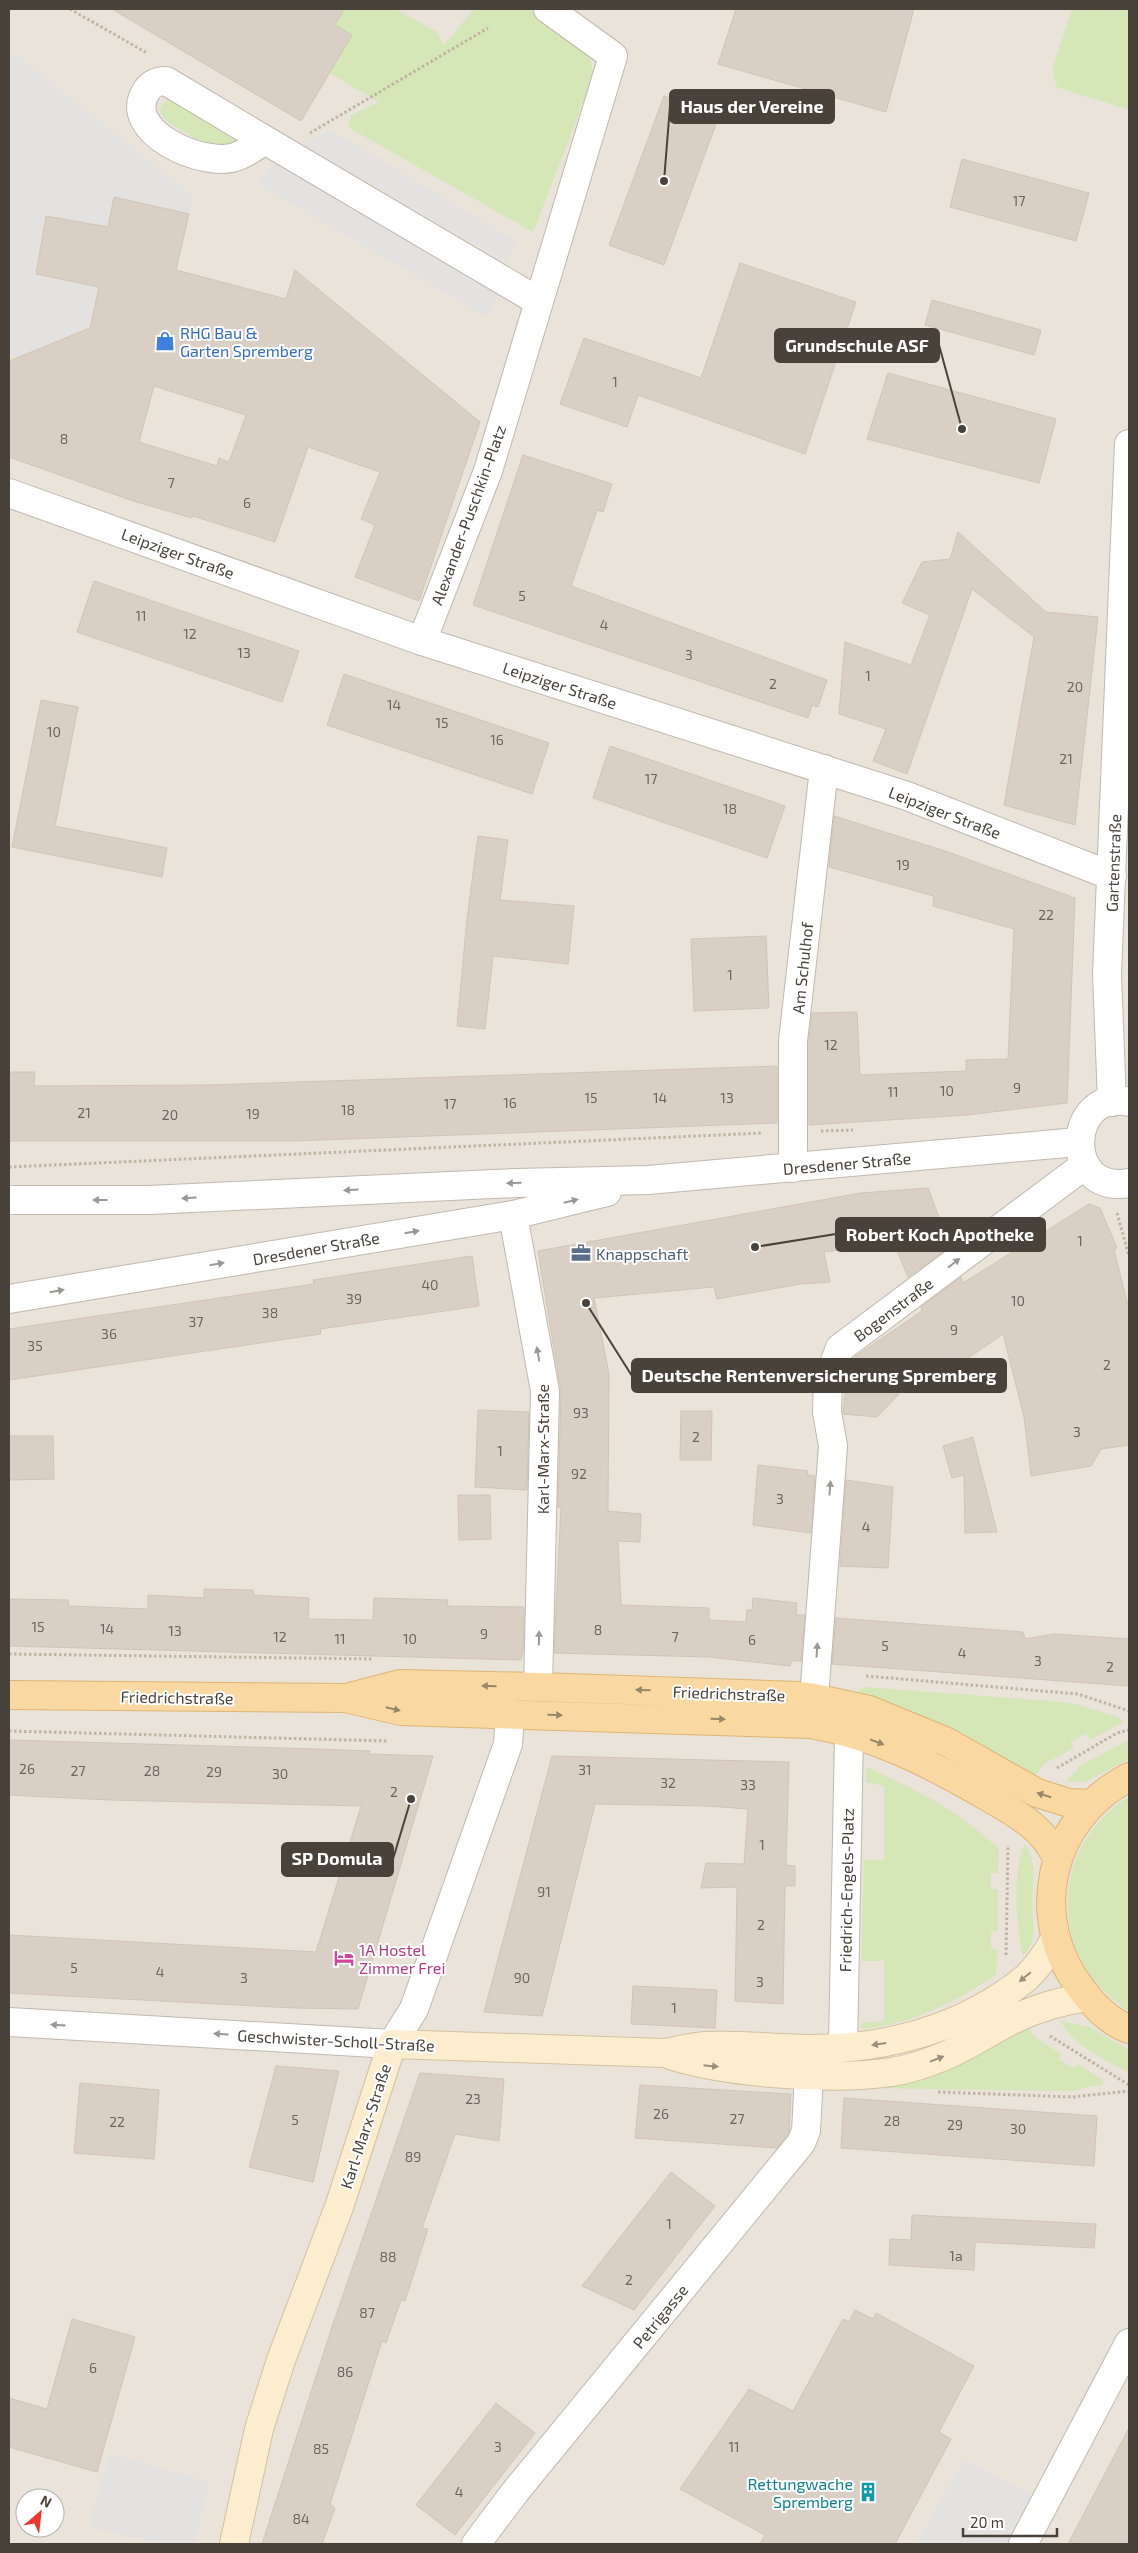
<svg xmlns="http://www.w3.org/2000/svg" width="1138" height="2553" viewBox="0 0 1138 2553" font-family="'Exo 2',sans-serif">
<rect width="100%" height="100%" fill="#f5f1ec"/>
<path fill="#e9e3da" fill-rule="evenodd" d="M9,9H1129V2544H9ZM25,2498H55V2528H25Z"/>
<path fill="#d5e6b7" d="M338,9H395L437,32L444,45L474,9H540L586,39L594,75L533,232L348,127L351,115L379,102L329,72L335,25L341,14L336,11Z
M1072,9H1129V110L1057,87L1052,69Z
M170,98L236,137L237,143L218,152L168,122L160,112L161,106Z
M863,1687L1050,1701L1076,1704L1118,1717L1124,1722L1090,1740L1086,1733L1071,1742L1074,1748L1044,1764L1036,1775L949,1728L858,1693Z
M1129,1740V1759L1085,1782L1067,1781L1080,1766Z
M866,1767C919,1791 956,1809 999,1849L998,1873H991V1889L998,1890V1931H991V1949L998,1950L996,1975C955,2002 912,2024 862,2029L861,2023L884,2021V1961H861L864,1860H884V1786L866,1782Z
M1129,1797V2011C1121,2007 1115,2000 1108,1994C1055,1949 1055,1863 1105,1816C1113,1808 1119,1802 1129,1797Z
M1025,1844C1037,1861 1033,1882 1032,1902C1032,1919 1039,1942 1023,1955C1016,1929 1012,1868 1025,1844Z
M1061,2021L1090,2027L1129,2050V2072C1110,2063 1068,2042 1061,2021Z
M1027,2026L1035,2037L1061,2054L1058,2059L1074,2068L1077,2064L1103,2080V2084L1072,2091L868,2088Z"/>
<path fill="#e4e2e0" d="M9,49L193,196L189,214L114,197L108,227L46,216L36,274L99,287L90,328L17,357L9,354Z
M330,130L518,242L504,262L303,144Z
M276,161L501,290L487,317L258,184Z
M110,2454L210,2482L194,2544H161L89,2526Z
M964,2459L1045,2503L1023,2544H917Z"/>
<path fill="#d9cfc5" stroke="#d1c4b5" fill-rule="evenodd" d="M112,9H344L335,25L352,35L301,121Z
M736,9H914L886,112L718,64Z
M664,96L719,116L664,265L609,245Z
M962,159L1089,193L1076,241L950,207Z
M114,197L189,214L176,270L286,299L295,270L480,422L419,601L355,577L375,525L361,519L380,472L308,447L275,542L193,516L192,518L133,501L9,457V361L90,328L99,287L36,274L46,216L108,227ZM154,386L246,415L229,462L219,458L217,466L139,442Z
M740,263L856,302L805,454L638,395L627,427L560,404L584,338L701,378Z
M932,300L1041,330L1034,355L925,325Z
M888,373L1056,419L1039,483L867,439Z
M523,455L612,484L603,512L597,510L571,586L827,680L818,707L812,705L808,718L473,605Z
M958,532L1046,612L1098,617L1075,825L1004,805L1034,637L972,589L907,774L873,761L886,729L839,714L845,642L911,665L930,615L902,603L922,562L950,559Z
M94,581L299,651L282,702L77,632Z
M344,674L549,743L532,794L327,725Z
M41,700L78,707L55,826L167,848L162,877L12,847Z
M610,746L785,806L767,858L593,798Z
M834,816L945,851L1075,898L1067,1103L967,1115L809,1125V1042L812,1013L857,1012L860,1075L966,1071V1060L1008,1059L1014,929L933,906L934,896L829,867Z
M478,836L508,840L500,900L574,906L568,964L493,956L485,1029L457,1026L467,919Z
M766,936L769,1008L694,1011L691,939Z
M777,1066V1123L295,1141H9V1072H35L34,1086L209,1085Z
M928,1188L950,1247L908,1277L895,1245L872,1246L824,1252L830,1282L800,1284L717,1299L714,1287L594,1298L609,1374L608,1511L641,1514L640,1542L618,1541L621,1605L709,1608V1620L746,1622L747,1610H752L753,1598L797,1603L796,1615H805L801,1661H791L790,1666L709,1657L554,1653L561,1507H558L561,1391L538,1251L861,1193Z
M1089,1204L1100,1208L1117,1248L1114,1250L1129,1309V1445L1101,1449L1091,1466L1031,1476L1024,1417L1003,1334L925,1388L920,1372L877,1417L843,1414L847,1375L856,1356L922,1311L921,1307L961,1277L963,1283Z
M472,1256L479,1306L320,1329L321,1334L9,1380V1329L314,1284L313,1280Z
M478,1410L529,1412L527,1490L475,1487Z
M681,1411H712L711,1460H680Z
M9,1436H53L54,1479L9,1480Z
M973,1437V1438L997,1532L965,1533L964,1475L952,1478L943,1446Z
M758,1465L808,1471L807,1475L815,1476L811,1533L753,1525Z
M846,1480L893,1487L888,1568L840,1566Z
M458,1495H490L491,1539L459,1540Z
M204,1589L253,1590L254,1595L309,1598L308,1619L373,1620L374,1598L448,1600L447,1606L524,1607L523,1652L521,1660L9,1646V1599L68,1600L69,1606L148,1609V1595L204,1598Z
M836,1618L1023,1632L1025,1639L1054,1634L1129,1639V1686L832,1664Z
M9,1740L317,1749L370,1751L368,1754L433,1756L358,2009L294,2008L9,1993V1935L316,1952L361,1806L110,1800L9,1795Z
M552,1756L789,1762L786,1865L795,1866V1886H785L783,2004L735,2001L737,1887L701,1888L706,1863L744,1864L748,1809L708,1806L595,1804L542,2016L484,2012Z
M633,1986L717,1990L715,2028L631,2024Z
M276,2066L339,2071L313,2182L249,2167Z
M420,2073L504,2079L499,2141L455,2134L422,2228L428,2229L405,2301L401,2300L386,2343L382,2341L358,2416L330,2504L335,2508L322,2544H262L333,2324Z
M80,2083L159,2090L154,2159L74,2153Z
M640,2085L791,2094L789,2132L777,2148L635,2138Z
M844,2098L1097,2116L1094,2166L841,2148Z
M671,2172L715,2206L634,2310L582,2286Z
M912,2215L1096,2224L1094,2248L975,2242L974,2270L889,2265L890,2239L911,2240Z
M855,2310L873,2319L876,2313L974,2366L939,2432L951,2439L895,2544H760L765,2535L680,2489L749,2389L793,2411L843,2319L849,2322Z
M72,2319L135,2337L97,2472L9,2447V2398L47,2409Z
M496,2403L535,2433L455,2535L416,2505Z
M1129,2428V2544H1068Z"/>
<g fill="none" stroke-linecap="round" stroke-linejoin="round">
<defs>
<path id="minor" d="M265,140L166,81C158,81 152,83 147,90C118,131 206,170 238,156C248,152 256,146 265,140L538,301
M422,641L488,471L613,56L548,9
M793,1168V1041L824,769
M9,1200H149L516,1183L648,1180L1078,1142
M513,1215L545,1391L538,1687
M9,1299L513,1215L607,1192
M814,1698L833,1446L827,1412L828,1380L840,1348L1085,1165
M9,2022L392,2044L414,2009L508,1744L510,1714
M843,2047L849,1733
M476,2544L515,2492L801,2143L806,2131L809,2074
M1023,2544L1129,2343"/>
<path id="tertiary" d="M9,493L422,641L907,796L1112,876
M1112,1102L1107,974L1129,444
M1129,1102C1068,1086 1060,1195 1129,1183"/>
<path id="secondary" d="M670,2055C725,2073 833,2081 891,2072C908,2070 925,2064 942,2057C967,2047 988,2032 1012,2020C1036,2008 1061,2001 1087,1997
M234,2544L259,2429L281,2360L339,2207L392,2044L664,2053C677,2051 691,2047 705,2046C740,2044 776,2049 811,2049C888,2049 965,2028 1026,1978C1038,1967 1047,1953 1055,1939"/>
<path id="primary" d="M9,1695L345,1698L401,1711L811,1724C873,1735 927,1762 981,1793C1010,1810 1044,1826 1057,1859
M350,1697L400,1684L538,1687L798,1696L814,1698L869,1710L947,1742L1037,1793L1069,1803L1091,1804
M1129,1777C1048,1819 1026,1920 1083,1991C1094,2006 1111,2023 1129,2029"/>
</defs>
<use href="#minor" stroke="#c0b8af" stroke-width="30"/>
<use href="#tertiary" stroke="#c0b8af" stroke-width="30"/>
<use href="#secondary" stroke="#d2c09e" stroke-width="30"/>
<use href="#primary" stroke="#deb471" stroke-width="30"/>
<path stroke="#c1b3a1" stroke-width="3" stroke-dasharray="2.5 2.5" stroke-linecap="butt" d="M70,9L147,53
M310,133L488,28
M821,1131L853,1130
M9,1167L763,1133
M1117,1213L1129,1256
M9,1654L372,1659
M866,1676L1078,1694L1129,1711
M9,1731L388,1741
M1057,1768L1117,1733L1129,1730
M1006,1955L1008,1846
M1050,2036L1129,2085
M938,2092L1072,2097L1129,2091"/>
<use href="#minor" stroke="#fff" stroke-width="28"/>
<use href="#tertiary" stroke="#fff" stroke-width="28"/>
<use href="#secondary" stroke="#fcedcf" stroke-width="28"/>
<use href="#primary" stroke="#f9d9a1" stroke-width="28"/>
</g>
<defs><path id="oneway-solid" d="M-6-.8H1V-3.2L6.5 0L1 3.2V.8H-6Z" transform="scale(1.25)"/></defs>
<g fill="#9b9793">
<use href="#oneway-solid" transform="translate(514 1183) rotate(178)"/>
<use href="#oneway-solid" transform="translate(351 1190) rotate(177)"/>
<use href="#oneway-solid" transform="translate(189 1198) rotate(177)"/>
<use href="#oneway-solid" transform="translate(100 1200) rotate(180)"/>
<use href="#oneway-solid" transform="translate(571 1201) rotate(-13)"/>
<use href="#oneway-solid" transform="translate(412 1232) rotate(-10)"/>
<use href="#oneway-solid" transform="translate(954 1263) rotate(-37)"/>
<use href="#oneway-solid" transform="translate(217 1264) rotate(-10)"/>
<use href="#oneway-solid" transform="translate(57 1291) rotate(-10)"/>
<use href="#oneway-solid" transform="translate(538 1354) rotate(-100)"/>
<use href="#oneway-solid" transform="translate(830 1488) rotate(-86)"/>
<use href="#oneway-solid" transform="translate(539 1638) rotate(-89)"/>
<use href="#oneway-solid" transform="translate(817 1650) rotate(-86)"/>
<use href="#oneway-solid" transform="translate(58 2025) rotate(-177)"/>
<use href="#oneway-solid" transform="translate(221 2034) rotate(-177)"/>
</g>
<g fill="#988668">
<use href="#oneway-solid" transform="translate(489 1686) rotate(-179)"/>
<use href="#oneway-solid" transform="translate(643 1690) rotate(-178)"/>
<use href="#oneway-solid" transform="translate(393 1709) rotate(13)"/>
<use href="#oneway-solid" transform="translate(555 1715) rotate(1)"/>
<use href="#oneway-solid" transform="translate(718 1719) rotate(2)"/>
<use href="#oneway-solid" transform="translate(877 1742) rotate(21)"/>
<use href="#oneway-solid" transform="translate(1044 1795) rotate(-162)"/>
</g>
<g fill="#9a8f7d">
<use href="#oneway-solid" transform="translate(1025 1977) rotate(140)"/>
<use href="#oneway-solid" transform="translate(879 2044) rotate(172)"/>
<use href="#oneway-solid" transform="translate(937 2059) rotate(-21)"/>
<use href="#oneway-solid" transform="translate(711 2066) rotate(6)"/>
</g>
<defs>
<symbol id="shop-bare" viewBox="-9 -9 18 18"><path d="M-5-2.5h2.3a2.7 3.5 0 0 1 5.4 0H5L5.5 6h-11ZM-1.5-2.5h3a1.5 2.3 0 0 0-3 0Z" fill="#3f7fe0" stroke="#fff" stroke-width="2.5" paint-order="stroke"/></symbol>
<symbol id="office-bare" viewBox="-9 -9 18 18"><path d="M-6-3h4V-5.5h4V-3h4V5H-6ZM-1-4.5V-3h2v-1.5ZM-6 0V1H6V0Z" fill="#5c6f8a" stroke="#fff" stroke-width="2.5" paint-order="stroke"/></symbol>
<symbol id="hotel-bare" viewBox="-9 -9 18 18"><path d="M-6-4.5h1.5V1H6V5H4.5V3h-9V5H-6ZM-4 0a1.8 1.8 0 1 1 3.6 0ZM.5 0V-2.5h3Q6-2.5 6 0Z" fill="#d1479c" stroke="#fff" stroke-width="2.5" paint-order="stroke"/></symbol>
<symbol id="building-bare" viewBox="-9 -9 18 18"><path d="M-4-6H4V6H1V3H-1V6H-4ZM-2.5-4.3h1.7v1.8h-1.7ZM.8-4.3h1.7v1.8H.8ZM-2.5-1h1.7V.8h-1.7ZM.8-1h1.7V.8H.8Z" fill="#0f9aa8" stroke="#fff" stroke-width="2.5" paint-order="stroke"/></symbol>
</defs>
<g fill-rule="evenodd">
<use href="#shop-bare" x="151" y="327" width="28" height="28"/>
<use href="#office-bare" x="567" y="1239" width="28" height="28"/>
<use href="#hotel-bare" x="330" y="1944" width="28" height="28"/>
<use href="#building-bare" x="854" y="2478" width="28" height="28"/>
</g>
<g text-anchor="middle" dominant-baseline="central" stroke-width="4" stroke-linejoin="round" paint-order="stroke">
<g font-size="14" fill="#6d655d">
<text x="1019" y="200">17</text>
<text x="615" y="381">1</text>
<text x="64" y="438">8</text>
<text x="171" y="482">7</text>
<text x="247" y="502">6</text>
<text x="522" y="595">5</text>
<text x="141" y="615">11</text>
<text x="604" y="624">4</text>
<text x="190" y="633">12</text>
<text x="244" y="652">13</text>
<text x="689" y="654">3</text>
<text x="868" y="675">1</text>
<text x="773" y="683">2</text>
<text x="1075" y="686">20</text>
<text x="394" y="704">14</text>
<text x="442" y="722">15</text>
<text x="54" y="731">10</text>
<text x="497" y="739">16</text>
<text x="1066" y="758">21</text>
<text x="651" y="778">17</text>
<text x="730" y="808">18</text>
<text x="903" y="864">19</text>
<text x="1046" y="914">22</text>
<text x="730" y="974">1</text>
<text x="831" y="1044">12</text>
<text x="1017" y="1087">9</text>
<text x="947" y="1090">10</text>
<text x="893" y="1091">11</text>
<text x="591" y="1097">15</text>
<text x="660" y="1097">14</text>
<text x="727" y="1097">13</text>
<text x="510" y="1102">16</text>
<text x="450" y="1103">17</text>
<text x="348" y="1109">18</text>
<text x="84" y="1112">21</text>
<text x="253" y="1113">19</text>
<text x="170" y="1114">20</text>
<text x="1080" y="1240">1</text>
<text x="430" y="1284">40</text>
<text x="354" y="1298">39</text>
<text x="1018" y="1300">10</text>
<text x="270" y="1312">38</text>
<text x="196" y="1321">37</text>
<text x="954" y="1329">9</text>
<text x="109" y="1333">36</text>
<text x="35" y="1345">35</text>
<text x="1107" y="1364">2</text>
<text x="581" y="1412">93</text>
<text x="1077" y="1431">3</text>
<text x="696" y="1436">2</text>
<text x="500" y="1450">1</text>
<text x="579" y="1473">92</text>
<text x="780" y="1498">3</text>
<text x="866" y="1526">4</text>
<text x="38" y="1626">15</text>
<text x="107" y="1628">14</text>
<text x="598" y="1629">8</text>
<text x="175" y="1630">13</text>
<text x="484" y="1633">9</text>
<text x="280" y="1636">12</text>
<text x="675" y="1636">7</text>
<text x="340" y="1638">11</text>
<text x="410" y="1638">10</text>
<text x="752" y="1639">6</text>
<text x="885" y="1645">5</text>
<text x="962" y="1652">4</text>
<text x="1038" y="1660">3</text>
<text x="1110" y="1666">2</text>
<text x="27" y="1768">26</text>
<text x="585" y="1769">31</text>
<text x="78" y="1770">27</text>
<text x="152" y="1770">28</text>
<text x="214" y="1771">29</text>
<text x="280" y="1773">30</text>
<text x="668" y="1782">32</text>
<text x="748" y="1784">33</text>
<text x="394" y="1791">2</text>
<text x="762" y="1844">1</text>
<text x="544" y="1891">91</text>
<text x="761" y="1924">2</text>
<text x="74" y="1967">5</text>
<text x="160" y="1971">4</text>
<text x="244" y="1977">3</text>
<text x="522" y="1977">90</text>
<text x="760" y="1981">3</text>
<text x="674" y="2007">1</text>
<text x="473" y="2098">23</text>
<text x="661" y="2113">26</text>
<text x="737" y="2118">27</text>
<text x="295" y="2119">5</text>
<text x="892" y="2120">28</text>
<text x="117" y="2121">22</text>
<text x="955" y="2124">29</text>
<text x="1018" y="2128">30</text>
<text x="413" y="2156">89</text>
<text x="669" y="2223">1</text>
<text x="956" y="2255">1a</text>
<text x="388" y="2256">88</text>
<text x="629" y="2279">2</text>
<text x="367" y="2312">87</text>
<text x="93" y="2367">6</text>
<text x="345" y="2371">86</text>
<text x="498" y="2446">3</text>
<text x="734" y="2446">11</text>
<text x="321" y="2448">85</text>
<text x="459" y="2491">4</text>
<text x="301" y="2518">84</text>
</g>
<g font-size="16" fill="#366cbe" stroke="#fff" text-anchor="start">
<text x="180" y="332">RHG Bau &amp;<tspan x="180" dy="18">Garten Spremberg</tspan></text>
</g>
<g font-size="16" fill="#49423a" stroke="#fff">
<text transform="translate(468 515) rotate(-70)">Alexander-Puschkin-Platz</text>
<text transform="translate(178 553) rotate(20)">Leipziger Straße</text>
<text transform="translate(560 685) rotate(18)">Leipziger Straße</text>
<text transform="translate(945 812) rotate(21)">Leipziger Straße</text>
<text transform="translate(1113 863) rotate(-88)">Gartenstraße</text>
<text transform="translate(802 968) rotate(-84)">Am Schulhof</text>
<text transform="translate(847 1163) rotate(-5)">Dresdener Straße</text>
<text transform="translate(316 1248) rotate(-10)">Dresdener Straße</text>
<text transform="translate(893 1309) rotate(-37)">Bogenstraße</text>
<text transform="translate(542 1449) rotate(-90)">Karl-Marx-Straße</text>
<text transform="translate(729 1693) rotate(2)">Friedrichstraße</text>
<text transform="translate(177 1697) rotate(1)">Friedrichstraße</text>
<text transform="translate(846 1890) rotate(-89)">Friedrich-Engels-Platz</text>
<text transform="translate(336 2040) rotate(3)">Geschwister-Scholl-Straße</text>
<text transform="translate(365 2126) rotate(-72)">Karl-Marx-Straße</text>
<text transform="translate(660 2316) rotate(-51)">Petrigasse</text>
</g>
<g font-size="16" fill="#4e5e75" stroke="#fff" text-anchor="start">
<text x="596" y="1253">Knappschaft</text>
</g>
<g font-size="16" fill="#b23c85" stroke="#fff" text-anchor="start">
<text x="359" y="1949">1A Hostel<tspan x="359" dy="18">Zimmer Frei</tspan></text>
</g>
<g font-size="16" fill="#0d838f" stroke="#fff" text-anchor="end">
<text x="853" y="2483">Rettungwache<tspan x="853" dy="18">Spremberg</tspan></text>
</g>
</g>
<path fill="none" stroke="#49423a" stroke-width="2" d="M664 181L670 106M962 429L939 345M755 1247L836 1234M586 1303L632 1376M411 1799L393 1859"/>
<g fill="#49423a" stroke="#fff" stroke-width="2">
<circle cx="664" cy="181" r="5"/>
<circle cx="962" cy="429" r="5"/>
<circle cx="755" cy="1247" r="5"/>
<circle cx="586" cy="1303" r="5"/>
<circle cx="411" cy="1799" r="5"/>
</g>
<g fill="#49423a" stroke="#49423a" stroke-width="2">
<rect x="670" y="90" width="164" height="33" rx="5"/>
<rect x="775" y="329" width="164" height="33" rx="5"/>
<rect x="836" y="1218" width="209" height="33" rx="5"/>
<rect x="632" y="1359" width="374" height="33" rx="5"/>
<rect x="282" y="1843" width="111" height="33" rx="5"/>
</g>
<g font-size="18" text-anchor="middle" font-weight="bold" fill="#fff">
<text x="752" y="113">Haus der Vereine</text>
<text x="857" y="352">Grundschule ASF</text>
<text x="940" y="1241">Robert Koch Apotheke</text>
<text x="819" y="1382">Deutsche Rentenversicherung Spremberg</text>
<text x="337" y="1865">SP Domula</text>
</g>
<rect width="1138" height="2553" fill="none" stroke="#49423a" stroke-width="20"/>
<g transform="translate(40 2513) rotate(28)"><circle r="24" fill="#ffffff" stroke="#b6b3b0"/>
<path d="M0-4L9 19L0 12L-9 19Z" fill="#ee372a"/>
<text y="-8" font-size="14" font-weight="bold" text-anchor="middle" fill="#49423a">N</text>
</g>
<path d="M963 2528v8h94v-8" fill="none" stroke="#49423a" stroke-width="2.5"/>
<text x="970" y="2528" font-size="15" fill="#49423a" stroke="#ffffff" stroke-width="4" paint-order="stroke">20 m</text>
</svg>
